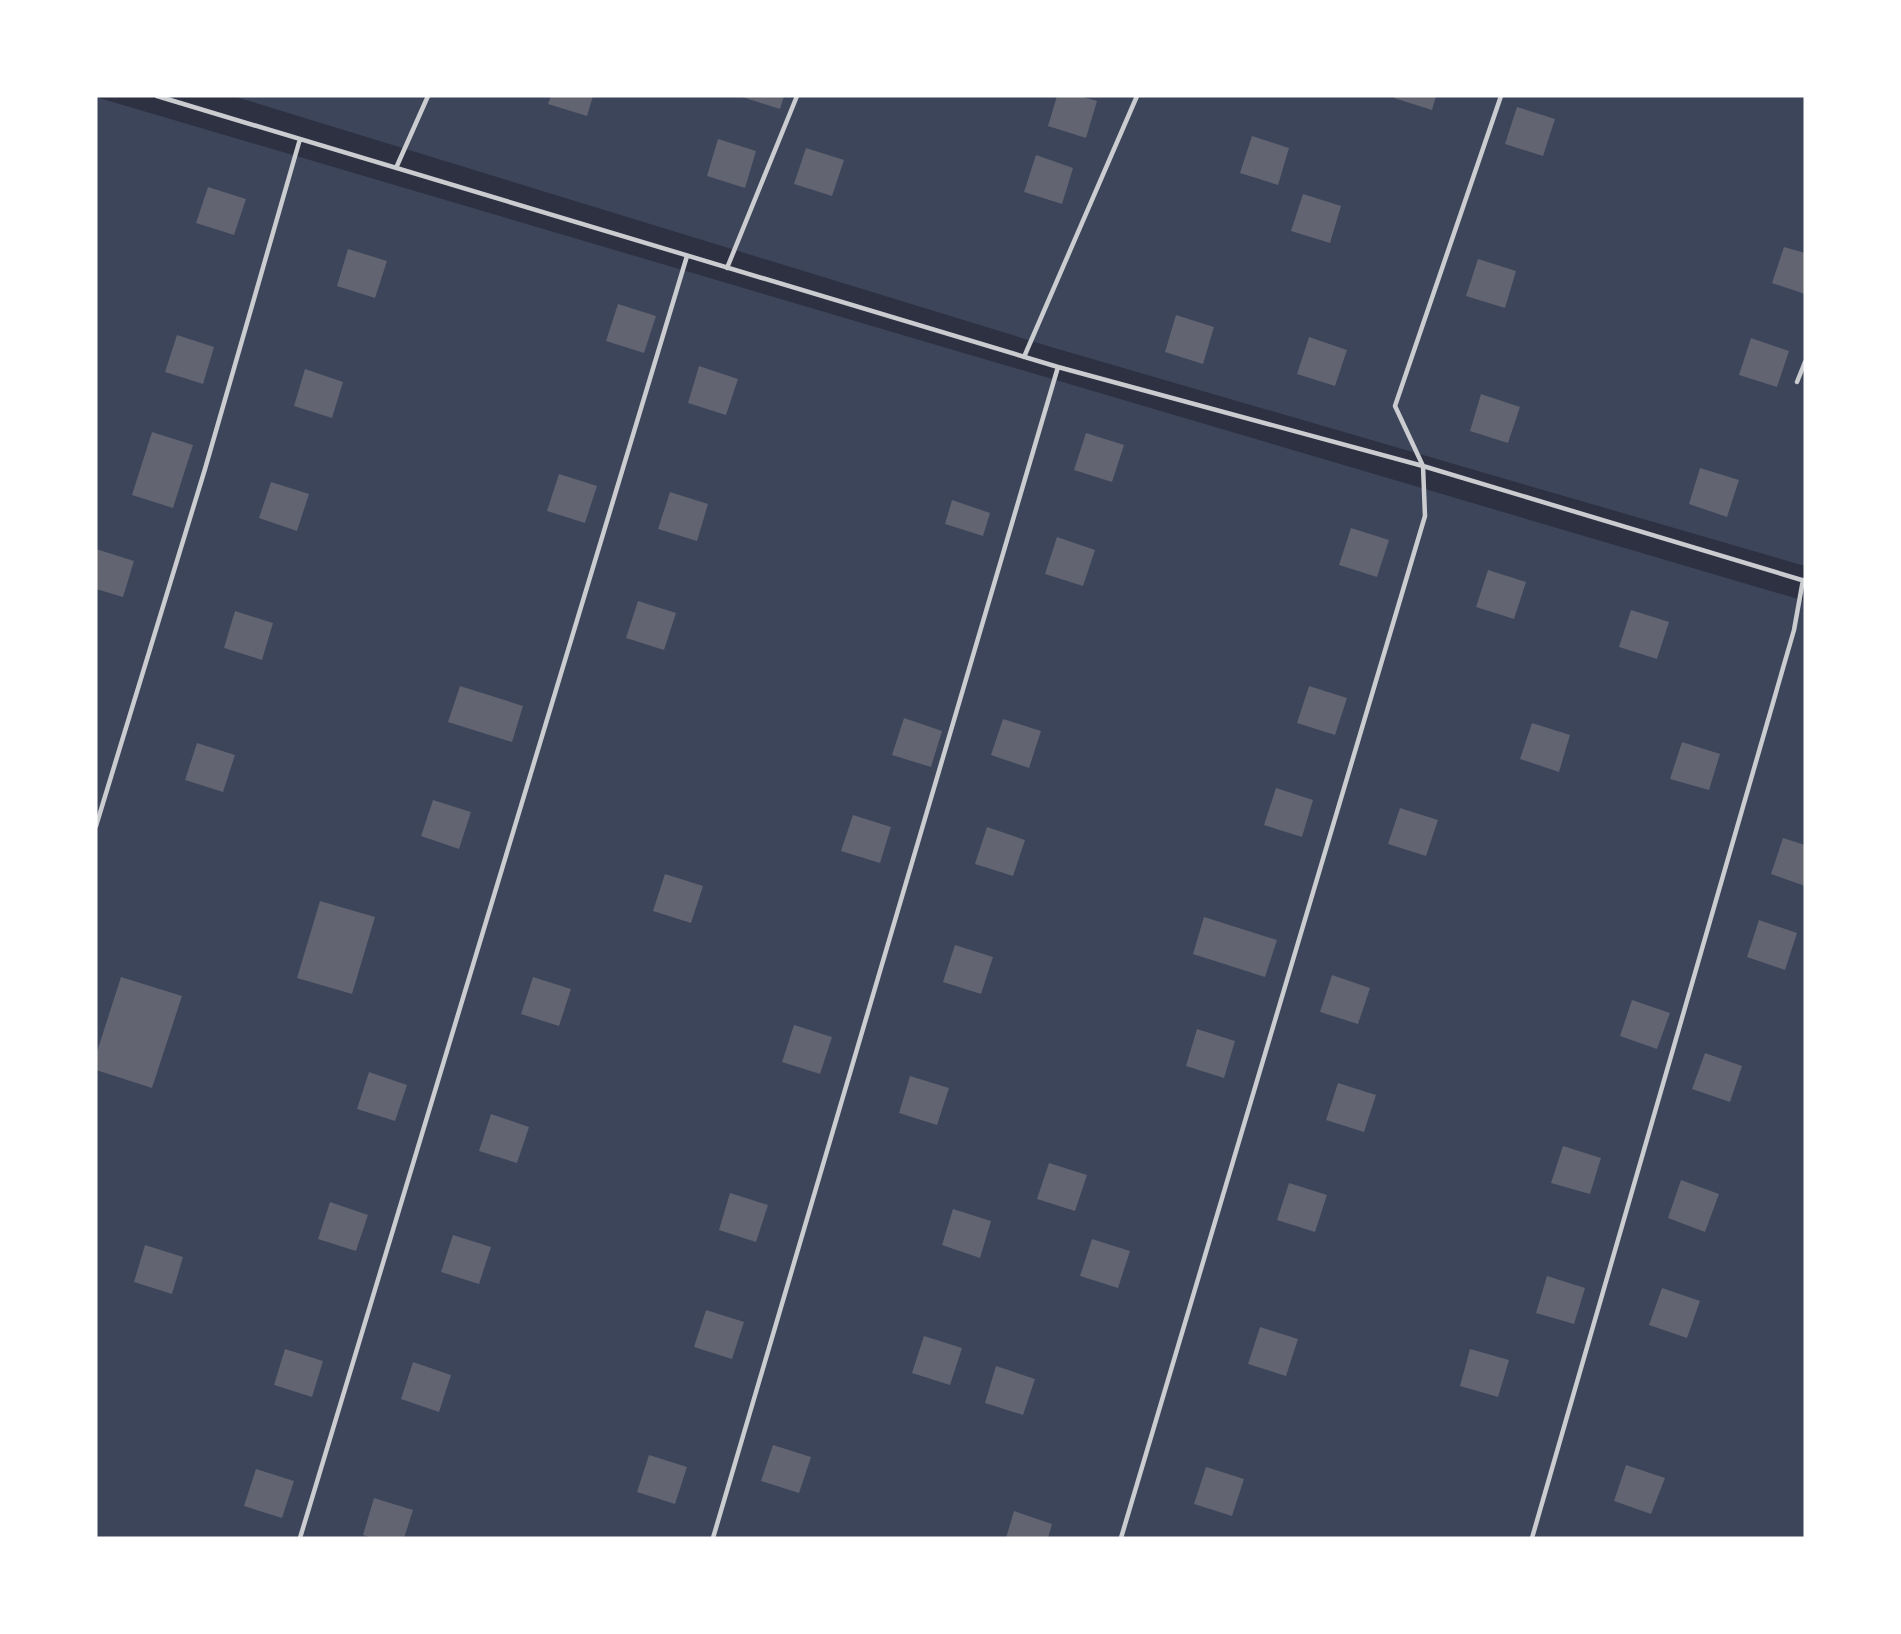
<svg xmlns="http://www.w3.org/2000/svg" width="1901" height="1634" viewBox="0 0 1901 1634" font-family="'Libre Baskerville',serif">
<rect width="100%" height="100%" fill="#2d3142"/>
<path fill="#3c4559" d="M233,96H1805V566L1051,347Z
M96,97L1805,601V1538H96Z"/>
<path fill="#626471" d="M551,96H593L587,116L548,104Z
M739,96H784L780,109Z
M1057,96H1080L1097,101L1086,138L1048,126Z
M1394,96H1436L1432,110L1394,98Z
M1517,107L1555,119L1543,156L1505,144Z
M1252,136L1289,148L1278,185L1240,173Z
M718,139L756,151L745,188L707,176Z
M806,148L844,160L832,196L794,184Z
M1036,155L1073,168L1062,204L1024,192Z
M208,187L246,199L234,235L196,223Z
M1303,194L1341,206L1330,243L1291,231Z
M1784,247L1805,253V294L1772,283Z
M348,249L387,261L375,298L337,286Z
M1478,259L1516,271L1505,308L1466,296Z
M618,304L656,316L644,353L606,341Z
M1176,315L1214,327L1203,364L1165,352Z
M177,335L214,347L203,384L165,372Z
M1309,337L1347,350L1335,386L1297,374Z
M1751,338L1789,351L1777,387L1739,375Z
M699,366L738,379L726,415L688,403Z
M305,369L343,382L332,418L294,406Z
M1481,394L1520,407L1508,443L1470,431Z
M152,432L193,445L173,508L132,495Z
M1086,433L1124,445L1112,482L1074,470Z
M1700,468L1739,480L1727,517L1689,504Z
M559,474L597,486L585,523L547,511Z
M271,482L309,494L297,531L259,518Z
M670,492L708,504L697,541L658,529Z
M952,500L990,513L983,536L945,524Z
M1351,528L1389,540L1377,577L1339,565Z
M1057,537L1095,550L1083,586L1045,574Z
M96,549L134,561L123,597L96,589Z
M1488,570L1526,582L1514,619L1476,607Z
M638,601L676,613L664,650L626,638Z
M1631,610L1669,622L1657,659L1619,647Z
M235,611L273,623L262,660L224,648Z
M460,686L523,706L512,742L448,722Z
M1309,686L1347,698L1335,735L1297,723Z
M904,718L942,731L931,767L892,755Z
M1003,719L1041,731L1029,768L991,755Z
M1532,723L1570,735L1559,772L1520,759Z
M1682,742L1720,754L1709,790L1670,779Z
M197,743L235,755L223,792L185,780Z
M1276,788L1313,800L1302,837L1264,825Z
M433,800L471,812L459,849L421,836Z
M1400,808L1438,820L1426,856L1388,844Z
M853,815L891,827L880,863L841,851Z
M987,827L1025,840L1013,876L975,864Z
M1783,838L1805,845V886L1771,874Z
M665,874L703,886L691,923L653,911Z
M320,901L375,917L352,994L297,978Z
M1204,917L1277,940L1265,977L1193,954Z
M1759,920L1797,933L1785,970L1747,957Z
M955,945L993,957L981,994L943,982Z
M1332,975L1370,988L1358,1024L1320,1012Z
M121,977L182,996L152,1088L96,1070V1055Z
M533,977L571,989L559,1026L521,1014Z
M1632,1000L1670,1013L1657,1049L1620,1036Z
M794,1025L832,1037L820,1074L782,1062Z
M1197,1029L1235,1041L1224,1078L1186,1066Z
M1705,1053L1742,1066L1730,1102L1692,1089Z
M369,1072L407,1085L395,1121L357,1109Z
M910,1076L949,1088L937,1125L899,1113Z
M1338,1083L1376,1095L1364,1132L1326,1120Z
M491,1114L529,1127L517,1163L479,1151Z
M1563,1146L1601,1158L1590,1194L1551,1183Z
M1049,1163L1087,1175L1075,1211L1037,1199Z
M1681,1180L1719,1194L1705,1232L1668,1218Z
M1289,1183L1327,1195L1315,1232L1277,1220Z
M730,1193L768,1205L756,1242L719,1230Z
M330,1202L368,1215L356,1251L318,1239Z
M953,1209L991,1221L980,1258L942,1245Z
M453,1235L491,1247L479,1284L441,1272Z
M1092,1239L1130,1251L1118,1288L1080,1276Z
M145,1245L183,1257L172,1294L134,1282Z
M1547,1276L1585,1288L1574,1324L1536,1313Z
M1662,1288L1700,1301L1687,1338L1649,1325Z
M706,1310L744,1322L732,1359L694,1347Z
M1260,1327L1298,1339L1286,1376L1248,1364Z
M924,1336L962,1348L950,1385L912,1373Z
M285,1349L323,1361L312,1397L274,1385Z
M1470,1349L1509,1360L1498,1397L1460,1386Z
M413,1362L451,1375L439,1412L401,1399Z
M996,1366L1035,1379L1023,1415L985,1403Z
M773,1445L811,1457L799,1493L761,1481Z
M649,1455L687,1467L675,1504L637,1492Z
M1626,1465L1665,1478L1651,1514L1614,1501Z
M1206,1467L1244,1479L1232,1516L1194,1504Z
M256,1469L294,1481L282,1518L244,1506Z
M374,1498L413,1510L404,1538H372L363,1535Z
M1014,1511L1052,1524L1048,1538H1006Z"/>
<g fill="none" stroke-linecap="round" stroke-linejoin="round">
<path stroke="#caccd0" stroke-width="4.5" d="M157,96L1058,367L1423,466L1805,581
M396,168L428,96
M727,268L797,96
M1024,357L1137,96
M1797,382L1805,362
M96,826L205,469L300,139
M300,1538L687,256
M713,1538L1058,367
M1121,1538L1425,516L1423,466L1395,406L1501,96
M1532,1538L1794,630L1803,580"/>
</g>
<rect width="1901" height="1634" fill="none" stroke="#ffffff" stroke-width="195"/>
</svg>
